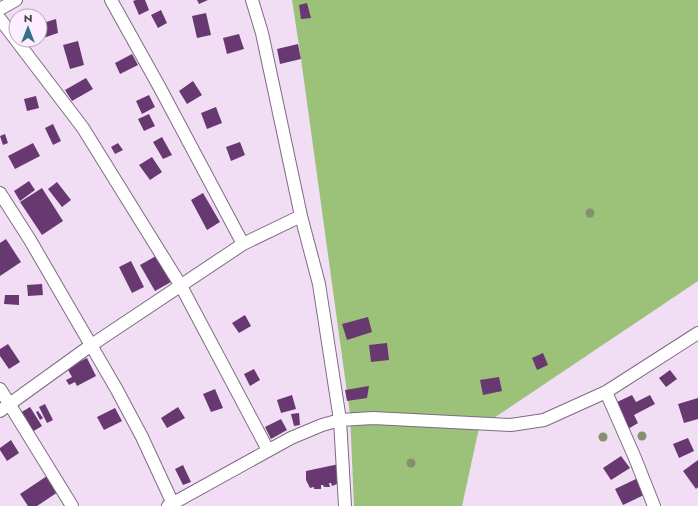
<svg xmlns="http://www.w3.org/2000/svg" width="698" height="506" viewBox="0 0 698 506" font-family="Jost,sans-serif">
<rect width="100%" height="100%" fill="#f1def5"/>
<path fill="#9cc179" d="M292,0H698V281L479,428L462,506H354L350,414L301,59Z"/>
<path fill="#683871" d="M136,0H145L149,10L139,15L133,1Z
M197,0H208L199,4Z
M307,3L311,18L301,19L299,5Z
M161,10L167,23L158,28L151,15Z
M206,13L211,35L197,38L192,16Z
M56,19L58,33L40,39V24Z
M239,34L244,49L227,54L223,38Z
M78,41L84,65L70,69L63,45Z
M298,44L301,59L280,64L277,49Z
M132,54L138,65L120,74L115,63Z
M86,78L93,89L72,101L65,90Z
M193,81L202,95L187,104L179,91Z
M149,95L155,107L142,114L136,101Z
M36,96L39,108L27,111L24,99Z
M216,107L222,123L207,129L201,113Z
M149,114L155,126L144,131L138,119Z
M53,124L61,141L53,145L45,128Z
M5,134L8,143L3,145L0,136Z
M162,137L172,155L163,159L153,142Z
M240,142L245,155L231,161L226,147Z
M33,143L40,156L15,169L8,156Z
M118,143L123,150L115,154L111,147Z
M152,157L162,172L150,180L139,165Z
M29,181L35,190L20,201L14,191Z
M57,182L71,200L62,207L48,189Z
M42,188L63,221L42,235L20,202Z
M203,193L220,222L207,230L191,200Z
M6,239L21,262L0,276V243Z
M156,256L171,282L155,291L140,265Z
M131,261L144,287L132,293L119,267Z
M42,284L43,295L28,296L27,285Z
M5,295H19V305L4,304Z
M245,315L251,326L239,333L232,323Z
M368,317L372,332L347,340L342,324Z
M387,343L389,360L371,362L369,345Z
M8,344L20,362L9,369L0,356V349Z
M543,353L548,365L537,370L532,358Z
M87,358L96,376L77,386L75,382L69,385L66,380L72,377L67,368Z
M254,369L260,380L250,386L244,374Z
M670,370L677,379L666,387L659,378Z
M499,377L502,391L483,395L480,380Z
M369,386L367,398L347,401L345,390Z
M215,389L223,408L211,412L203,394Z
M292,395L296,409L281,413L277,400Z
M632,395L636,402L650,395L655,404L634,415L638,423L628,429L615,403Z
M698,398V419L684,423L678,404Z
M45,404L53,420L47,423L39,407Z
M30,407L42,426L32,432L20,413Z
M178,407L185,418L167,428L161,418Z
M115,408L122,421L104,430L97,417Z
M38,411L43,418L40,420L36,412Z
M299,413L300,425L294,426L291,414Z
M281,419L287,430L271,439L265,427Z
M688,438L694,451L679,458L673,444Z
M11,440L19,453L7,461L0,450V448Z
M621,456L630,468L611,480L603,468Z
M698,460V487L696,489L683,471Z
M339,464L341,480H337V484L332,486L331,483H329L330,487H324L323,485H321V489H314V487L310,488L306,480V471Z
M183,465L191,482L183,485L175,469Z
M47,476L58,492L37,506H28L20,494Z
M638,478L646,494L623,505L615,489Z"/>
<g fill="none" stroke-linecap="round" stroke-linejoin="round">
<defs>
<path id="minor" d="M111,0L160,88L243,244
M252,0L262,33L301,216L319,284L340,420L345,506
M0,9L16,0
M0,19L16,40
M16,40L83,128L181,286L268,450
M0,193L30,240L117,390L142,437L174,506
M0,389L72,506
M606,392L635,458L654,506
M0,411L90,346L243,244L301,216
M168,506L291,438L322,425L340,420L373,418L511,425L544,420L606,392L698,333"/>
</defs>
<use href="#minor" stroke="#7d6c80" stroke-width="14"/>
<use href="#minor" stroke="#fff" stroke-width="12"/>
</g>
<g fill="#87906e">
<circle cx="590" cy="213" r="4.5"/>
<circle cx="642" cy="436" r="4.5"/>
<circle cx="603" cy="437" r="4.5"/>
<circle cx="411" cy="463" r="4.5"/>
</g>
<g transform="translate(28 28)"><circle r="19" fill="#fcedff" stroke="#b2a5b4"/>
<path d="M0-3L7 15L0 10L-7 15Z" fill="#317285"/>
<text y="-6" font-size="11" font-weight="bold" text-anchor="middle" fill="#423a43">N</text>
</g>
</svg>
